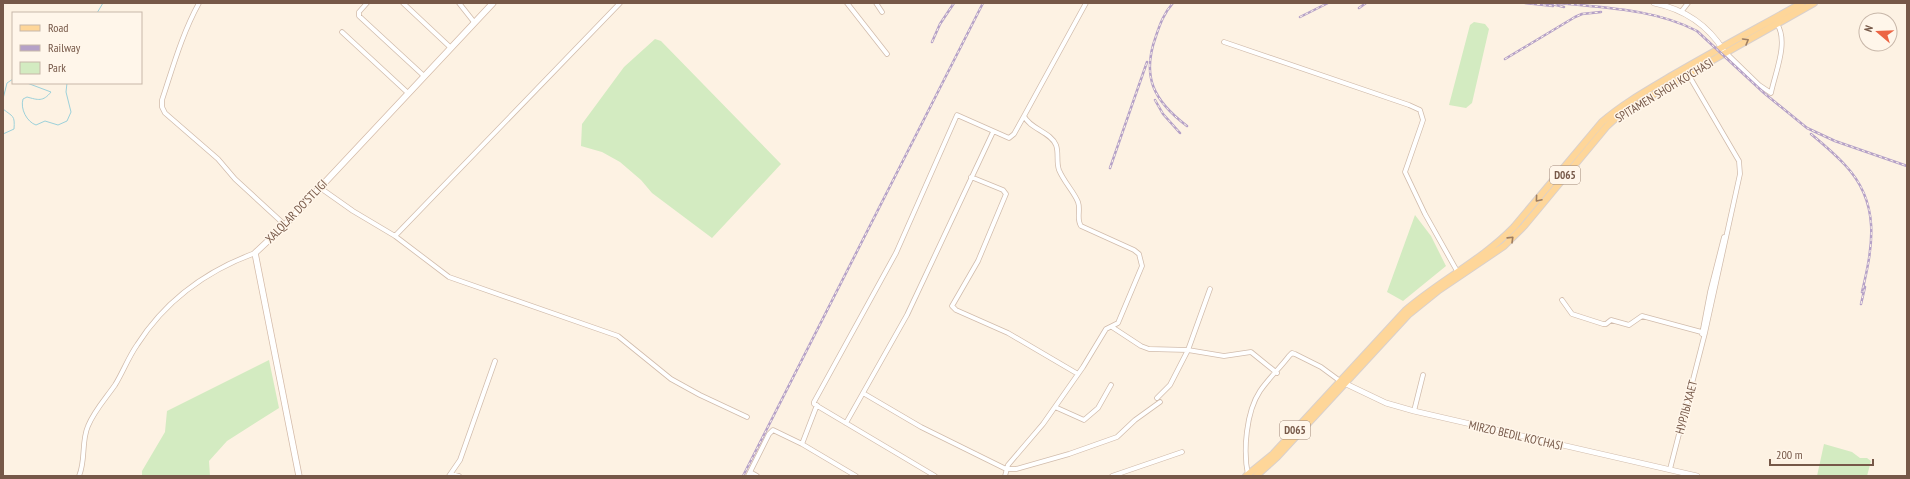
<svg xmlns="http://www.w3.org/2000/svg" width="1910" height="479" viewBox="0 0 1910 479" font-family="'PT Sans Narrow',sans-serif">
<rect width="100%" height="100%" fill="#fdf2e3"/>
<path fill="#d3ebc1" d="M1474,22L1485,24L1489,29L1472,103L1466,108L1449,105L1470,25Z
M655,39L661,41L781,164L712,238L652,193L641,180L620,162L602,152L581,146L582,124L624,67Z
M1415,215L1431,236L1446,266L1403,301L1387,292Z
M269,360L279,408L227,441L209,461L210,476H142V471L165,432L167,411Z
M1824,444L1852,452L1860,458H1867L1871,461L1867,476H1817Z"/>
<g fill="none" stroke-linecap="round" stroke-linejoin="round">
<path stroke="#9dd1da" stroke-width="1" d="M97,13L103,3
M27,83L51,92C43,102 38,100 27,97L23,99C20,109 27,122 36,125L45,121L58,125L67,121L71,112L66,92L67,83
M3,99L7,83L13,79
M3,109C13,117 15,115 14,129L3,134"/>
<defs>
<path id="minor" d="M199,3C182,34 173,67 162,100V107L165,113L218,159L235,179L285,225
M367,3L359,12V16L424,76
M403,3L451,48
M459,3L474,22
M847,3L887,54
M876,3L882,12
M1681,12L1688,3
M342,32L408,93
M1224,42L1409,105L1420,110L1423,120L1421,126L1405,172L1425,214L1457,271
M1726,53L1759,85L1771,93C1775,73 1789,42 1777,24
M971,177L1003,190L1006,194L978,261L952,306L956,310L1008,333L1078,374
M319,187L353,211L395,236L449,277L618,336L671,379L700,395L747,417
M395,236L620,3
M1562,300L1572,314L1603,324H1606L1611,320L1629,325L1642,316L1705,333
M1112,327L1141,346L1149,349L1188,350L1224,356L1251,352L1277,373
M1702,334L1710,292L1724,237
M863,393L921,427L1006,469H1016L1069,454L1117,437L1135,420L1160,402
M1157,398L1170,385L1188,350L1210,289
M1055,407L1084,420L1098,408L1111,385
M1414,411L1423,375
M846,423L907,315L993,132
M802,444L817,405
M1670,469L1705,333L1740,174L1739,161L1688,74
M750,472L757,476
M451,474L459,476
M1248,475C1243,451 1246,412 1260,391C1268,379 1280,368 1289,356L1292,353L1295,354L1321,367L1340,381
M79,476C86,460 81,442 88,426C94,411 106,398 115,385C123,372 128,358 137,345C165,301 206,271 255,253
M449,476L460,460L495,361
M748,476L769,434L773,430L802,444L856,476
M935,476L814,404V402L896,253L957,115L1009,138L1014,134L1024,116
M1005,476L1008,465L1043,424L1083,367L1106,329L1118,323L1142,266L1139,254L1134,250L1081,226C1076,219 1081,210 1078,202C1074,192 1064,182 1059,170C1056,162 1059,153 1056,145C1051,132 1030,129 1024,116L1086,3
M1112,476L1182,452"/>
<path id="tertiary" d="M1654,3C1683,9 1708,25 1724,51
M1342,382L1386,403L1414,411L1697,476"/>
<path id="secondary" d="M299,476L255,253L285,225L493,3"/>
<path id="primary" d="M1246,476L1273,454L1406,310C1441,280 1482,260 1514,227L1602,122C1624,103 1648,90 1673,75C1716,50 1759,27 1802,3
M1256,476L1277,457L1408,315L1439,290L1504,246L1524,226L1607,126L1618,116L1688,74L1814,3"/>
</defs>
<use href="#minor" stroke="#d1bcac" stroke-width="5.5"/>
<use href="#tertiary" stroke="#d1bcac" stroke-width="6"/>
<use href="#secondary" stroke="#d4bba9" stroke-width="7"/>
<use href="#primary" stroke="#d9d0cc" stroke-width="8"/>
<use href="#minor" stroke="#fff" stroke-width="4"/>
<use href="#tertiary" stroke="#fff" stroke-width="5"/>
<use href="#secondary" stroke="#fff" stroke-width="5.5"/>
<use href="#primary" stroke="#fed699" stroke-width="6"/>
<defs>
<path id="rail" d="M1173,3C1164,13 1160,24 1156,36C1141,77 1154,101 1187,126
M1525,3L1553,6
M1548,3L1564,7
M1559,3C1605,8 1655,9 1697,31L1764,93L1807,128L1835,141L1907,166
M1359,8L1366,3
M1300,17L1328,3
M932,42L940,24L954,3
M1505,59L1575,17L1582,14L1601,12
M1155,100L1163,114L1180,133
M1811,134C1823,144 1835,154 1845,165C1881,203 1873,246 1862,292
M1110,168L1147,62
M1861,304L1865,287
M743,476L983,3"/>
</defs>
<use href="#rail" stroke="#b5a1c7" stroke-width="2.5"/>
<use href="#rail" stroke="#fff6ea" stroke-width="1" stroke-dasharray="3" stroke-linecap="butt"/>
</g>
<defs><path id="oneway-chevron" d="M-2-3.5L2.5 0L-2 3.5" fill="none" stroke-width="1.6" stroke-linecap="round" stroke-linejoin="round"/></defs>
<g stroke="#9f7e60">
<use href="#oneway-chevron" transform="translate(1746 41) rotate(-30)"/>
<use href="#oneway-chevron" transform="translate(1538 199) rotate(130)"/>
<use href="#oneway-chevron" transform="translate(1511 239) rotate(-44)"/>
</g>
<g text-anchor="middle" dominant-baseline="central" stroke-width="3" stroke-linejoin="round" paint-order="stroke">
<g fill="#fff6ea" stroke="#9f8779" stroke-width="1">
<rect x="1550" y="166" width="30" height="18" rx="3"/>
<rect x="1280" y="421" width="30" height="18" rx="3"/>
</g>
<g font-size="11" font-weight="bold" fill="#765848">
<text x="1565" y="175">D065</text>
<text x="1295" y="430">D065</text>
</g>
<g font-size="12" fill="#765848" stroke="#fff6ea">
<text transform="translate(1664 90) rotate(-31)">SPITAMEN SHOH KO'CHASI</text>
<text transform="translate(296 211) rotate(-46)">XALQLAR DO’STLIGI</text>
<text transform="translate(1686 407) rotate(-75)">НУРЛЫ ХАЕТ</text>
<text transform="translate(1516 435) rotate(13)">MIRZO BEDIL KO'CHASI</text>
</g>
</g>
<rect width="1910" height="479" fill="none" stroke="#765848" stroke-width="8"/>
<rect x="12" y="12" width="130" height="72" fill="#fff6ea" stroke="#c8b7a9"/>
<rect x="20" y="25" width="20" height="6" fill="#fed699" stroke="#c8b7a9"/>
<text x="48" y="32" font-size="12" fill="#765848">Road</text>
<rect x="20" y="45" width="20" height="6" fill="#b5a1c7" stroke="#c8b7a9"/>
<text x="48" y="52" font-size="12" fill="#765848">Railway</text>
<rect x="20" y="62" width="20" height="12" fill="#d3ebc1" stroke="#c8b7a9"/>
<text x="48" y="72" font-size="12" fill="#765848">Park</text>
<g transform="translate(1878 32) rotate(289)"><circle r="19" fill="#fff6ea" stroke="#c8b7a9"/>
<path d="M0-3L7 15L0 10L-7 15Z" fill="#ec6544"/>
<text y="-6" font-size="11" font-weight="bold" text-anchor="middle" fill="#765848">N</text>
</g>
<path d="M1770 459v6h103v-6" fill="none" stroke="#765848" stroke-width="2"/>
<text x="1776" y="459" font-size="12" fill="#765848" stroke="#fff6ea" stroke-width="3" paint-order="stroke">200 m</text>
</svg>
